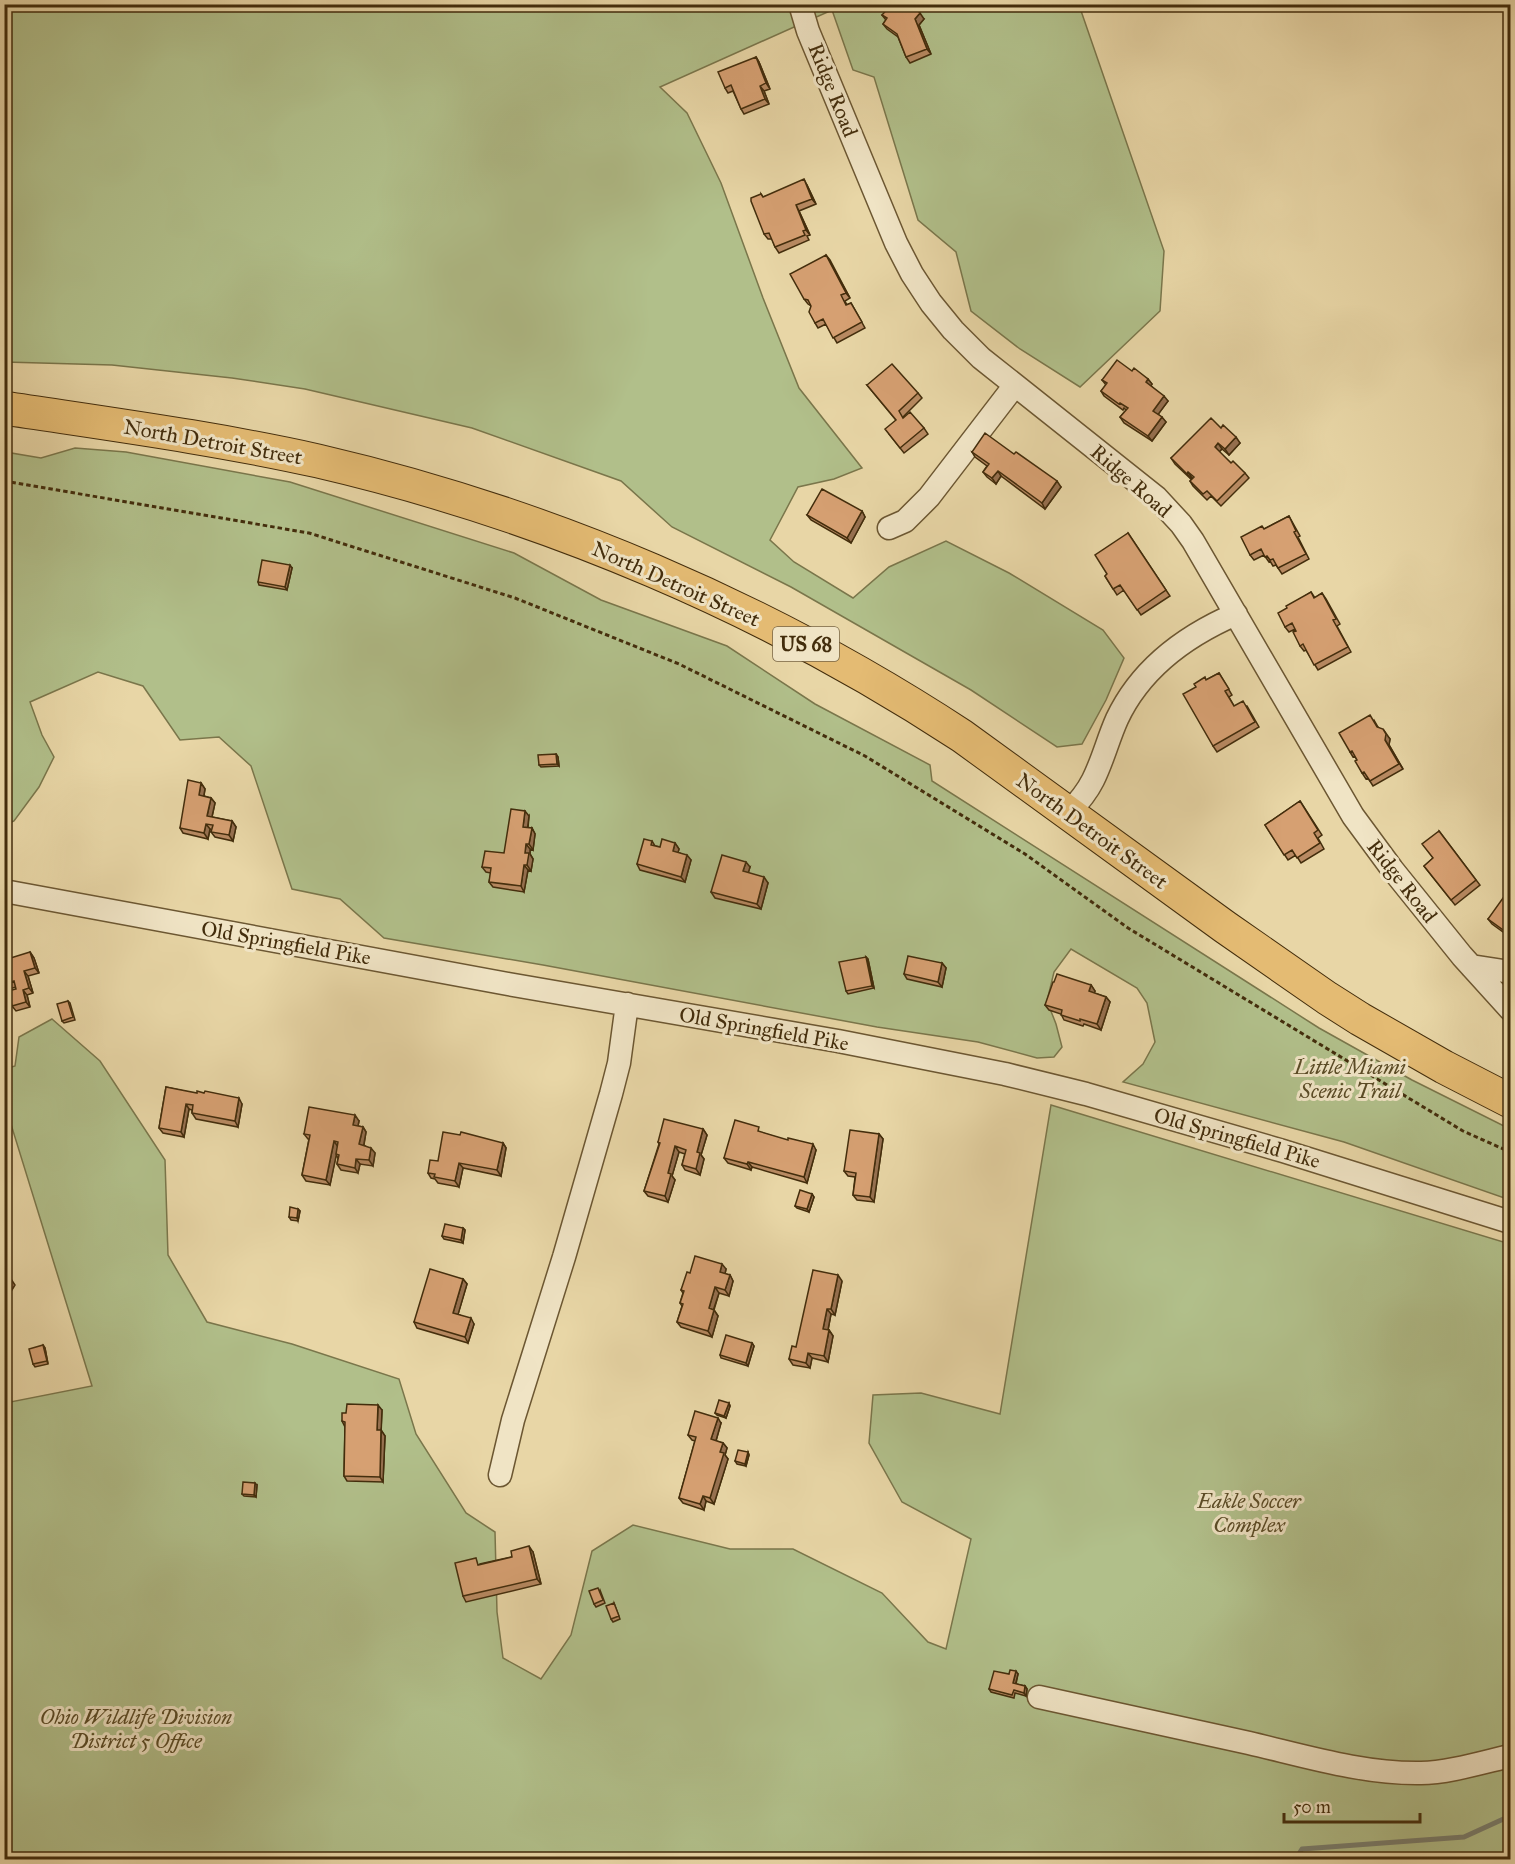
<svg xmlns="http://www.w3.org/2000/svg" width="1515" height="1864" viewBox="0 0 1515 1864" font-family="'IM FELL Great Primer',serif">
<rect width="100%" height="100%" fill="#e8d6a6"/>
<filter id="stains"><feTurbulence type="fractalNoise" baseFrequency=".00333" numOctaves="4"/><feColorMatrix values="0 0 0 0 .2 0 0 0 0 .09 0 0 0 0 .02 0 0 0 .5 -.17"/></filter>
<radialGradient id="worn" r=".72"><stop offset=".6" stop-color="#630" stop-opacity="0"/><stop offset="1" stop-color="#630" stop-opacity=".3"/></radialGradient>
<path fill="#b1bf8a" stroke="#7a764b" stroke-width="1.5" d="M5,5H1079L1164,251L1160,311L1080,387L1020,349L971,311L956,252L918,220L874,77L853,70L832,10L660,87L687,113L721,183L763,298L799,388L862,468L834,479L798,487L770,540L794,562L853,598L889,567L946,541L1009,573L1103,630L1124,658L1106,700L1082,744L1057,747L971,690L791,587L672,527L621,481L472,428L305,389L232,378L112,365L5,362Z
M75,448L126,452L290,482L514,553L601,600L727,646L815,704L930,765L932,781L1319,1028L1412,1080L1510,1129V1200L1344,1142L1123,1082L1143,1064L1155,1042L1147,1003L1137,988L1071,949L1054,972L1047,1001L1056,1024L1062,1047L1054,1057L1037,1058L978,1042L877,1027L543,965L384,938L340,899L292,889L251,766L219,737L180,740L143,686L98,672L30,702L42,735L54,757L39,787L14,821L5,825V452L41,458Z
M52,1019L100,1061L165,1160L168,1255L207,1322L292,1344L399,1379L416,1434L466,1513L495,1532L497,1612L503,1658L541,1679L571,1635L592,1551L633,1525L730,1549H793L882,1593L928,1642L946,1649L971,1539L902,1502L869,1443L873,1395L921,1393L1000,1414L1051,1105L1510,1244V1859L5,1860V1403L92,1386L5,1105V1069L15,1066L19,1037Z"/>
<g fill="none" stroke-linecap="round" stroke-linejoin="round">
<path stroke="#797f70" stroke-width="5" d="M1295,1860L1302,1849L1464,1837L1510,1816"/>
<defs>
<path id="minor" d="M800,4L808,31L896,243L912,274L931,303L953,330L981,358L1156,497L1181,524L1193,541L1353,816L1392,869L1462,956L1510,1009
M889,528L905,521L929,497L1015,385
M1068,813C1078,803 1087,792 1093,780C1103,760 1108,739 1117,719C1141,668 1185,636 1236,614
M4,891L508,984L838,1041L1005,1074L1086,1094L1283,1151L1510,1222
M1471,966L1510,972
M500,1475L513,1420L564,1257L611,1094L619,1063L627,1004
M1039,1697C1109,1712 1179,1727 1249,1743C1305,1756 1363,1774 1421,1773C1447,1773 1484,1762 1510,1756"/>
<path id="highway" d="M4,408C109,424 215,438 318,461C546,514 767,608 962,736L1225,927L1327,998L1360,1019L1444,1067L1510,1101"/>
</defs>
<use href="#minor" stroke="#6c5732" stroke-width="25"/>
<use href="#highway" stroke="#432d0c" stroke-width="35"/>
<path stroke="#432d0c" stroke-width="3" stroke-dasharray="4.5 3" stroke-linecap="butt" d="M4,481L309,533L515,598L679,664L865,756L1025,854L1128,928L1463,1131L1510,1152"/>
<use href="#minor" stroke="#f0e4c5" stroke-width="22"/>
<use href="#highway" stroke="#e4bb73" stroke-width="33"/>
</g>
<path fill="#b88a62" stroke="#432d0c" stroke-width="1.5" d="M895,10L924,19L919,25L931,54L910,63L906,57L898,37L887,29L883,24L886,20L882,15Z
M756,57L759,62L770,89L764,91L769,104L744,114L741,109L733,91L728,93L725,88Z
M807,185L816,204L799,211L810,235L807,236L809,240L779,253L775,247L772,239H768L764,234L761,194L763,197Z
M826,255L850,298L845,301L847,305L851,303L865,328L837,343L826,324L818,328L815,323L811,306L808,304L804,299Z
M1132,371L1148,379L1152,384L1151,386L1168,401L1158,414L1166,422L1152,441L1124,423L1120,417L1126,410L1124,408L1123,410L1104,396L1101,391L1106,385L1102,380Z
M867,385L918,393L922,398L903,417L924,428L928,434L904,453L889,434L896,420Z
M1221,428L1240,443L1229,455L1222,449L1219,452L1231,463L1245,473L1249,478L1221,506L1211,496L1207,500L1193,486L1190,481L1193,478L1191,479L1175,464L1171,458Z
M972,452L1061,487L1045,509L1001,476L996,484L987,477L983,472L987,466L975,457Z
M862,511L865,517L851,543L811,520L807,515Z
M1289,516L1300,536L1298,537L1309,559L1282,574L1276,565L1273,566L1270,561L1269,562L1264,555L1254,560L1250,555L1264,529Z
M1128,533L1170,596L1141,615L1124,590L1117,595L1105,576L1107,574Z
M292,568L287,590L259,585L258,582Z
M1311,592L1315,598L1322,593L1326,599L1340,624L1337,626L1351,652L1318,670L1306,650L1304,651L1300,646L1295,629L1289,632L1285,627L1287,608Z
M1219,673L1232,695L1229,697L1234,706H1247L1259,727L1217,752L1213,746L1206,680Z
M1374,720L1378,727L1390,739L1389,745L1403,769L1373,786L1368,778L1366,779L1362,773L1355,756L1353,757L1350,752Z
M556,754L558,757L559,766L541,767L539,765Z
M201,783L205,789L204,796L211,798L215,803L212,817L232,821L236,827L233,841L215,837L211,832L212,830L210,829L208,839L183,833L180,828Z
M1300,801L1322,835L1318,838L1324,849L1301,863L1296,855L1288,860L1265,825Z
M529,816L528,828H532L535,834L533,850L530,849V854L533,859L531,871L528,870L524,892L493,887L489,882L491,873L486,872L482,867L504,853Z
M1439,831L1480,885L1455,905L1424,866L1433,858Z
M652,841L655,846L660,847L675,843L679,849L678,852L691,860L685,882L640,870L637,864Z
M750,867L748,873L768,883L761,909L715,898L711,892Z
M1510,903V937L1492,924L1488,919Z
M30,952L34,958L39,973L28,976L33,993L27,995L30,1007L16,1011L12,1006L16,989V987L9,989L5,984Z
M866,957L868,959L874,988L848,994L846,991Z
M942,963L946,968L942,987L907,979L904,974Z
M1091,985L1095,991L1094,993L1106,997L1110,1002L1101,1030L1084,1024L1083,1026L1064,1020L1061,1014L1049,1010L1045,1005Z
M68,1001L70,1003L75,1020L64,1023L62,1021Z
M4,1027L9,1030L10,1042L4,1043Z
M166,1087L242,1104L238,1127L196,1119L192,1113V1110L189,1109L184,1137L163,1133L159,1128Z
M359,1121L358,1126L363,1127L366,1132L364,1145L375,1153L373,1166L360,1164L358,1173L341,1170L337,1164L338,1158L336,1155L330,1185L306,1181L302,1175L309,1139H308L304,1134Z
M703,1129L707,1135L701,1155L704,1159L700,1175L685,1170L682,1165L685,1154L679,1152L672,1176L675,1180L668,1202L648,1196L644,1191L659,1144L658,1142Z
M763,1133L816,1150L807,1183L752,1167L751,1170L728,1163L724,1158Z
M879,1134L883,1139L874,1202L857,1200L853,1195L855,1177L848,1176L844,1171Z
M503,1143L506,1148L501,1176L463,1168L459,1187L438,1183L435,1179L431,1178L428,1173L438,1161Z
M812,1194L814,1197L809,1212L797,1208L795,1206Z
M298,1209L300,1211L298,1221L291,1220L289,1217Z
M463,1228L465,1230L463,1243L444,1239L442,1236Z
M726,1269L725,1274L730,1275L733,1281L729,1296L719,1293L714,1310L718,1316L712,1337L681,1327L677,1322L682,1306L680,1303L683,1293L681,1290L690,1273Z
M463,1279L467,1284L458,1314L474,1324L468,1343L417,1328L414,1322Z
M842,1281L835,1315L831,1314L828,1330H829L833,1336L828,1362L812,1358L810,1368L793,1365L789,1359L796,1347Z
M752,1343L754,1346L748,1366L721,1358L720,1355Z
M43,1345L45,1348L48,1364L35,1367L33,1364Z
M729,1403L730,1406L726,1418L717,1415L715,1413Z
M382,1410L381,1430L385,1436L383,1482L347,1481L344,1476L345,1427L342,1421L346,1413Z
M721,1423L716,1441L723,1443L727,1448L725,1455L728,1459L714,1504L706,1501L704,1510L683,1503L679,1498L695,1441L692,1440L688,1435Z
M748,1452L749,1455L746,1466L737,1464L735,1461Z
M257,1485L256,1497L244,1496L242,1494Z
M533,1552L541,1584L466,1602L463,1596L480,1564Z
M600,1590L605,1603L596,1607L594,1604Z
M614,1603L620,1619L613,1622L611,1619Z
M1009,1674H1018L1016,1684L1025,1686L1027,1689L1026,1696L1015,1693L1014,1698L991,1692L989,1689Z"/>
<path fill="#967050" stroke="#432d0c" stroke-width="1.5" d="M920,13L924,19L919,25L931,54L927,49L915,19Z
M756,57L759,62L770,89L766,83Z
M760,86L764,91L769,104L765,99Z
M804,179L807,185L816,204L812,199Z
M796,205L799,211L810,235L806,230Z
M826,255L830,260L850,298L846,293Z
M1148,379L1152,384L1149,388L1146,382Z
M1164,396L1168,401L1157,416L1153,411Z
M1162,417L1166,422L1152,441L1148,436Z
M1236,437L1240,443L1229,455L1225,449Z
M1218,443L1222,449L1219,452L1215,447Z
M998,471L1001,476L996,484L992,478Z
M1188,472L1192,478L1191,479L1187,474Z
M1057,481L1061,487L1045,509L1042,503Z
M862,511L865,517L851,543L847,538Z
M290,565L292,568L287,590L285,587Z
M1383,729L1390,739L1389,745L1403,769L1385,740Z
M556,754L558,757L559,766L557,764Z
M201,783L205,789L203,800L199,795Z
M211,798L215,803L211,821L207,816Z
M525,811L529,816L527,832L523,827Z
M232,821L236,827L233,841L229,835Z
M206,824L210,829L208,839L204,833Z
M532,828L535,834L533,850L529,844Z
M675,843L679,849L677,856L673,851Z
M526,844L530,849V854L533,859L531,871L527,865L525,853Z
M687,855L691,860L685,882L681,877Z
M746,862L750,867L747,877L743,871Z
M524,865L528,870L524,892L521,886Z
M764,877L768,883L761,909L757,904Z
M1510,926V937L1506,932Z
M30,952L34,958L39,973L35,968Z
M866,957L868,959L874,988L872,986Z
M942,963L946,968L942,987L938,982Z
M24,971L28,976L33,993L29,988Z
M1091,985L1095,991L1093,997L1089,991Z
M23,990L27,995L30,1007L26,1002Z
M1106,997L1110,1002L1101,1030L1097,1024Z
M7,1027L9,1030L10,1042L9,1039Z
M239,1098L242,1104L238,1127L235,1121Z
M186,1104L189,1109L184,1137L181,1132Z
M355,1115L359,1121L357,1130L353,1125Z
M363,1127L366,1132L363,1149L359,1144Z
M703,1129L707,1135L701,1155L704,1159L700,1175L696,1169L697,1152Z
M879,1134L883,1139L874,1202L870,1197Z
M334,1141L338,1147L330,1185L326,1180Z
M503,1143L506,1148L501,1176L497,1170Z
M813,1144L816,1150L807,1183L804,1177Z
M675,1146L679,1152L672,1176L675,1180L668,1202L665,1196L668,1173Z
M371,1148L375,1153L373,1166L369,1160Z
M356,1159L360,1164L358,1173L355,1168Z
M748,1162L752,1167L751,1170L747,1164Z
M459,1163L463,1168L459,1187L455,1181Z
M812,1194L814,1197L809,1212L807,1209Z
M298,1209L300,1211L298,1221L297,1218Z
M463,1228L465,1230L463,1243L461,1240Z
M722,1264L726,1269L724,1278L720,1272Z
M730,1275L733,1281L729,1296L725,1290Z
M838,1275L842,1281L835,1315L831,1309Z
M11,1279L15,1285L4,1303V1291Z
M463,1279L467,1284L457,1318L453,1313Z
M715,1287L719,1293L712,1314L709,1308Z
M7,1303L11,1309L5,1319L4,1308Z
M827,1309L831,1314L827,1335L823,1329Z
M714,1310L718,1316L712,1337L708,1331Z
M471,1318L474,1324L468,1343L465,1337Z
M829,1330L833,1336L828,1362L824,1356Z
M752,1343L754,1346L748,1366L746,1363Z
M43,1345L45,1348L48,1364L47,1361Z
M808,1353L812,1358L810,1368L806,1363Z
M729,1403L730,1406L726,1418L724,1416Z
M378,1405L382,1410L381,1435L377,1430Z
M718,1418L721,1423L715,1444L711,1439Z
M381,1430L385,1436L383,1482L380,1477Z
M723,1443L727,1448L725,1455L728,1459L714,1504L710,1498L720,1452Z
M748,1452L749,1455L746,1466L745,1464Z
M255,1483L257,1485L256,1497L254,1495Z
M703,1496L706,1501L704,1510L700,1504Z
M529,1546L533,1552L541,1584L537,1579Z
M1016,1671L1018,1674L1015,1686L1013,1683Z
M1025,1686L1027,1689L1026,1696L1024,1693Z"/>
<path fill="#d6a072" stroke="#432d0c" stroke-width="1.5" d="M900,4H911L920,13L915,19L927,49L906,57L897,34L883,24L887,18L882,15L890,6L895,10Z
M756,57L766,83L760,86L765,99L741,109L731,85L725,88L718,72Z
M804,179L812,199L796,205L806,230L803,231L805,235L775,247L769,233L764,234L751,201V198L761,194L763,197Z
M826,255L846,293L841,295L846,305L851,303L862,322L833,338L823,319L815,323L809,312L811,306L808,300L804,299L790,274Z
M1117,360L1132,371L1134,368L1148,379L1146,382L1164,396L1153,411L1162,417L1148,436L1120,417L1128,408L1120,403L1119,404L1101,391L1107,383L1102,380Z
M892,364L918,393L899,411L903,418L910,412L924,428L900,448L885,429L896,420L867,385Z
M1211,418L1221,428L1223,425L1236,437L1225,449L1218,443L1215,447L1231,463L1233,461L1245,473L1217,501L1207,491L1203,494L1190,481L1194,477L1188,472L1187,474L1171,458Z
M985,433L1014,454L1016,452L1057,481L1042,503L998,471L992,478L983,472L989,464L972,452Z
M822,489L862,511L847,538L807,515Z
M1289,516L1296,531L1294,532L1306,554L1278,568L1273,559L1270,560L1267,556L1265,557L1261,549L1250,555L1241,537L1262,526L1264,529Z
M1128,533L1166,590L1137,610L1120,585L1113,589L1105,576L1107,574L1095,555Z
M262,560L290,565L285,587L258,582Z
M1311,592L1314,598L1322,593L1336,619L1333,620L1348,647L1314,665L1303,644L1300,646L1293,632L1296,631L1292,623L1285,627L1278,613L1287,608L1286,606Z
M1219,673L1229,689L1225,691L1234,706L1243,701L1255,722L1213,746L1183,694L1196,687L1194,684L1205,677L1206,680Z
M1370,715L1377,727L1383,729L1386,734L1385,740L1399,764L1370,781L1364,772L1362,773L1355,761L1357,760L1352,751L1350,752L1339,733Z
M556,754L557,764L539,765L538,755Z
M188,780L201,783L199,795L211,798L207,816L232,821L229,835L211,832L213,825L206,824L204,833L180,828Z
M1300,801L1318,830L1314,833L1320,843L1297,858L1292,850L1284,855L1265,825Z
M511,809L525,811L523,827L532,828L529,844H526L525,853H529L527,865H524L521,886L489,882L491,868L482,867L485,851L504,853Z
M1439,831L1476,880L1451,900L1424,866L1433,858L1422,844Z
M644,839L652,841L651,845L660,847L662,839L675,843L673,851L687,855L681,877L637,864Z
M722,855L746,862L743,871L764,877L757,904L711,892Z
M1503,898L1510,903V927L1506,932L1488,919Z
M30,952L35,968L24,971L29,988L23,990L26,1002L12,1006L8,991L16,989L14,981L5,984L4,980V960Z
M908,956L942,963L938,982L904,974Z
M866,957L872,986L846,991L839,962Z
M1057,974L1091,985L1089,991L1106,997L1097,1024L1080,1019V1021L1061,1015L1062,1010L1045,1005L1053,982H1054Z
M68,1001L73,1017L62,1021L57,1004Z
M4,1027H7L9,1039L4,1040Z
M166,1087L197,1093V1091L204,1093L205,1091L239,1098L235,1121L192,1113L193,1105L186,1104L181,1132L159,1128Z
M309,1107L355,1115L353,1125L363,1127L359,1144L371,1148L369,1160L356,1159L355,1168L337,1164L339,1155L336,1154L338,1142L334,1141L326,1180L302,1175L310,1135L304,1134Z
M664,1119L703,1129L697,1152L700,1153L696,1169L682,1165L686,1150L675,1146L668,1173L671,1174L665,1196L644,1191L660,1143L658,1142Z
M735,1120L759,1127L758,1131L788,1140V1138L813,1144L804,1177L748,1162L747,1164L724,1158Z
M850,1130L879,1134L870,1197L853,1195L856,1173L844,1171Z
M443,1132L460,1135L461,1132L503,1143L497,1170L459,1163L455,1181L434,1177L435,1174L428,1173L430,1160L438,1161Z
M800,1190L812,1194L807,1209L795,1206Z
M290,1207L298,1209L297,1218L289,1217Z
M445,1224L463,1228L461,1240L442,1236Z
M695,1256L722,1264L720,1272L730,1275L725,1290L715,1287L709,1308L714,1310L708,1331L677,1322L683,1304L680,1303L684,1291L681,1290L687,1272L690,1273Z
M430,1269L463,1279L453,1313L471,1318L465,1337L414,1322Z
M813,1270L838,1275L831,1309H827L823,1329L829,1330L824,1356L808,1353L806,1363L789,1359L792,1346L796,1347Z
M4,1275L11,1279L4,1291Z
M726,1335L752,1343L746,1363L720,1355Z
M43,1345L47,1361L33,1364L29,1349Z
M719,1400L729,1403L724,1416L715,1413Z
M347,1404L378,1405L377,1430H381L380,1477L344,1476L345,1422L342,1421V1413H346Z
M695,1411L718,1418L711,1439L723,1443L720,1452L724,1453L710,1498L703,1496L700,1504L679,1498L696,1437L688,1435Z
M738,1450L748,1452L745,1464L735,1461Z
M243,1482L255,1483L254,1495L242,1494Z
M529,1546L537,1579L463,1596L455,1563L476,1558L478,1565L512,1557L511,1551Z
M598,1588L603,1600L594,1604L589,1591Z
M614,1603L619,1616L611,1619L606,1606Z
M1010,1670L1016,1671L1013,1683L1025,1686L1024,1693L1014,1690L1012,1695L989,1689L994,1671L1009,1674Z"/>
<g text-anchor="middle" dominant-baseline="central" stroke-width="6" stroke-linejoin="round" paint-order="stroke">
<rect fill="#f0e4c5" stroke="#776444" stroke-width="1.5" x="773" y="627" width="66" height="34" rx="4.5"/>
<g font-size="20" font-weight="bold" fill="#432d0c">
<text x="806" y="644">US 68</text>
</g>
<g font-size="21" fill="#432d0c" stroke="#f0e4c5">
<text transform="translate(833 90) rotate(68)">Ridge Road</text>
<text transform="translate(213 442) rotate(10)">North Detroit Street</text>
<text transform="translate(1131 481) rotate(41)">Ridge Road</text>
<text transform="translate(676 584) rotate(24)">North Detroit Street</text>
<text transform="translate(1092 831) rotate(36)">North Detroit Street</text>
<text transform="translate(1402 881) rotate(52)">Ridge Road</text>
<text transform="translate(286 943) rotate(10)">Old Springfield Pike</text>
<text transform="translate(764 1029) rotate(10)">Old Springfield Pike</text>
<text transform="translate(1237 1138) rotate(16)">Old Springfield Pike</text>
</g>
<g font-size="21" font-style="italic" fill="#594a25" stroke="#f0e4c5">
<text x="1350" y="1067">Little Miami<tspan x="1350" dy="24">Scenic Trail</tspan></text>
<text x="1249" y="1501">Eakle Soccer<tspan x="1249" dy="24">Complex</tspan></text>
<text x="136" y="1717">Ohio Wildlife Division<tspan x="136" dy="24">District 5 Office</tspan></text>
</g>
</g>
<rect width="1515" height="1864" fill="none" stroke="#e8d6a6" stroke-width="24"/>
<rect x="6" y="6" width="1503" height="1852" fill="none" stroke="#432d0c" stroke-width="3"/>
<rect x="12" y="12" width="1491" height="1840" fill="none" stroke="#432d0c" stroke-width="1.5"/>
<path d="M1284 1813v9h136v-9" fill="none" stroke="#432d0c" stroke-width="3"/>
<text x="1293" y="1813" font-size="18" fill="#432d0c" stroke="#f0e4c5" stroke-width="4.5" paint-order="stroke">50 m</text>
<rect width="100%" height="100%" filter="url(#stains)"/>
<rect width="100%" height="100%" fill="url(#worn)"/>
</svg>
